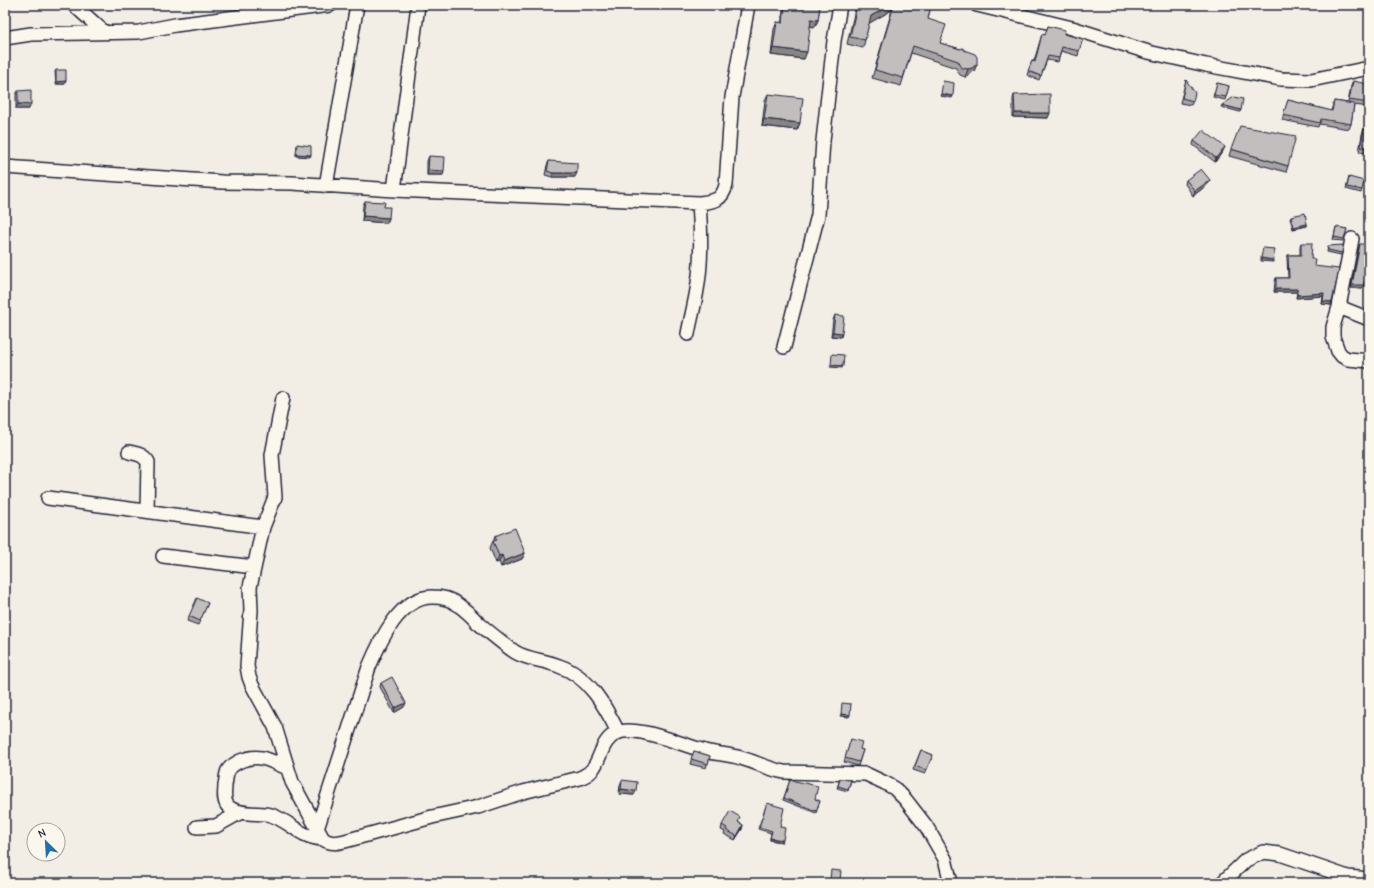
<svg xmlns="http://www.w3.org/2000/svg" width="1374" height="888" viewBox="0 0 1374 888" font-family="'Comic Neue',sans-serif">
<rect width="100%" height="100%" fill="#f2eee5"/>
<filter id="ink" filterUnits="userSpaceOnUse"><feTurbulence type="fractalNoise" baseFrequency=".025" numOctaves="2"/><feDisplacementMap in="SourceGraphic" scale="8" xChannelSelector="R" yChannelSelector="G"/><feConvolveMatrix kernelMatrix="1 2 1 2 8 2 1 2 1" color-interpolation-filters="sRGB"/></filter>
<g filter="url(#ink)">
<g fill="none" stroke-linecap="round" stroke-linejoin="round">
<defs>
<path id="minor" d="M74,5L104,32
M977,5L1072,28L1148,52L1206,65L1281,79L1311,80L1369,68
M5,38L31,34L139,32L175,25L330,5
M5,167L222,182L292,183L394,190L699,203C714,201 722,201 726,185L732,97L748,5
M326,186L357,5
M394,190L418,5
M1352,239L1339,307L1333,327V337L1338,351L1342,356L1348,359L1369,361
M1339,307L1369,319
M688,334C691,317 696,300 698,283C702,257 701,230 699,203
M784,347L818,215L823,141L834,41L840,5
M283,398L272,455L275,497L263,527L250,587L251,610L247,666L249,677L252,685L275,727L292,782L323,839C331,844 337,843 345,841L432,817L478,807L523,792L580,778C586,775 591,773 594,767C602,755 602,740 617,733C635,724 685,746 705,751C716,754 729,754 741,758C755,762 769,769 784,772L866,774L885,783L894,788L905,799L926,826L945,859L951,883
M129,452C137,454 143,454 148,462L147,511
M48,498L263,527
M163,556L254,567
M287,768C268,759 258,753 238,762C233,765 228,768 227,773C226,776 226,781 225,785C225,792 223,799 227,805C235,816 259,812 271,815C292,822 298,837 323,839
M197,827L216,826L241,812
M317,829L369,667C380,641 400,596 433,597C441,597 450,599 457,604C464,609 471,615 477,622C489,632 502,643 515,652C528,660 545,660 559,666C589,676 605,706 618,732
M1222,883L1246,860L1263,852L1280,854L1348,877L1369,879"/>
</defs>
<use href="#minor" stroke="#22223b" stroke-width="16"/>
<use href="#minor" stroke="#fbf7ec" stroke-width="13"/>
</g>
<path fill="#a7a3a3" stroke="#22223b" d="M784,5H820L818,20L815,27L810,26L804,59L771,55L774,29L777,22L781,23Z
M856,5H931L928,19L940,43L964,50L977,64L974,71L969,76L965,77L960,75L956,68L911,53L901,86L872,78L892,10L869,23L865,40L863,48L847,44Z
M1048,26L1064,34L1079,51L1078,56L1061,51L1058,62L1047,60L1039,80L1027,75L1032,61H1034L1042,34L1045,35Z
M56,70L65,84H56L55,72Z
M1186,80L1193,101L1191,105L1180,103Z
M1353,81L1367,90H1369V107L1354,105L1351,124L1349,129L1319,124L1318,127L1282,120L1288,100L1331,111L1334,101L1348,103L1351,86Z
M1217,83L1229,86L1225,100L1213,97Z
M18,91L29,109H16V95Z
M768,94L800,123L797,130L762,126L765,100Z
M1014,95L1048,118L1013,117V99Z
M1222,105L1241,110L1240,112L1221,107Z
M1364,129L1369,130V153L1359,152L1362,134Z
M1194,141L1223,151L1215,162L1193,145Z
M1231,149L1288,166L1286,172L1229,156Z
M429,156L444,171L443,175H427V161Z
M549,161L575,177H552L545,175L547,165Z
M1349,177L1362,190L1361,193L1346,189Z
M1186,180H1210L1208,184L1193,196L1185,184Z
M365,201L384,207L389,218L387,223L362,221L363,205Z
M1369,202V211L1367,210Z
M1291,216L1307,224V226L1293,229L1290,218Z
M1336,227L1347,229L1343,241L1333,240Z
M1301,243L1311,259L1332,302L1331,305L1322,304L1323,296L1296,298L1297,292H1274L1275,282L1276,278H1288L1287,258L1288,255H1300V246Z
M1360,244L1364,285L1362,288H1351L1359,247Z
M1328,246L1342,253L1341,255L1327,252Z
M835,315L841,337L831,336L833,320Z
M495,536L525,553L522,559L501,567L499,562L496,563L490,548Z
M208,603L198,625L187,621L189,616Z
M381,683L404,707L394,713L380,687Z
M851,739L860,749L863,750L858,766L844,762Z
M921,750L933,755L925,774L913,770Z
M694,751L710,756L706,768L690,764Z
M840,779L851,780L848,791L837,788Z
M622,780L634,795L619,794L620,785Z
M790,780L815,799L820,801L816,813L783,800Z
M767,803L780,827L782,842L770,840L771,833L758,829Z
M738,822L743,825L742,829L735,840L724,834L725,832L721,830L722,825Z"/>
<path fill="#888585" stroke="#22223b" d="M891,5H894L892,10L868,24L871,16Z
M811,19L818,20L815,27L808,26Z
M773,48L807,52L804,59L771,55Z
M977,64L974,71L969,76L965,77L968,69Z
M66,81L65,84H56V82Z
M941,94L953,96L952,98L940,96Z
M18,104H31L29,109H16Z
M1015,113H1050L1048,118L1013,117Z
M764,119L800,123L797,130L762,126Z
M1225,147L1223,151L1215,162L1216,158Z
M296,154L311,155L310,157L296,156Z
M428,170L444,171L443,175H427Z
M553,173H577L575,177H552Z
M1210,180L1208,184L1193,196L1195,191Z
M363,216L389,218L387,223L362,221Z
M1307,224V226L1293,229L1294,227Z
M1261,258L1273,260V262L1261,261Z
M1369,281V285H1364L1362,288H1351L1352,285L1364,282Z
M1276,289H1298L1297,292H1274Z
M1324,293L1323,296L1296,298L1297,295Z
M1323,301L1332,302L1331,305L1322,304Z
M833,332L842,333L841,337L831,336Z
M831,365L843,366L842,368L830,367Z
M525,553L522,559L501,567L504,561Z
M502,555L499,562L496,563L499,556Z
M406,703L404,707L394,713L395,708Z
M841,714L850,715L849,717L840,716Z
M621,789L636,791L634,795L619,794Z
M743,825L742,829L735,840L737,836Z
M770,838L783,840L782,842L770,840Z
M830,880H840L839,883L829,882Z"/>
<path fill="#c2bebe" stroke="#22223b" d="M785,5H820L818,20L811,19L807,52L773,48L777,22L783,23Z
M857,5H891L871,16L865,40L850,37Z
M894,5H931L928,19L946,25L940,43L960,49L963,48L964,50L975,54L977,57V64L972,68L968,69L962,68L958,61L913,46L903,78L875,70Z
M1048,26L1065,30L1064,34L1083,39L1079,51L1062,47L1059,58L1048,56L1041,76L1028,71L1032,61L1035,62L1042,34L1045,35Z
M56,70H66V81L56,82Z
M1186,80L1195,93L1193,101L1182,98Z
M943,81L954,83L953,96L941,94Z
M1353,81L1368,84L1367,90H1369V103L1349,100Z
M1217,83L1229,86L1226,97L1214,95Z
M31,90V104H18V91Z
M768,94L803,98L800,123L764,119Z
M1050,94V113H1015L1014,95Z
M1234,97L1243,99L1241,110L1222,105Z
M1288,100L1332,111L1334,101L1354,104L1351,124L1321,119L1320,123L1283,115Z
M1240,126L1296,136L1288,166L1231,149Z
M1364,129L1369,130V148L1361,147Z
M1203,130L1225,147L1216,158L1194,141Z
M297,144L311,146V155L296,154Z
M429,156L445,157L444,171L428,170Z
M549,161L577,163V173H553L547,171Z
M1201,169L1210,180L1195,191L1186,180Z
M1349,177L1364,181L1362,190L1347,187Z
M365,201L385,202L384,207H390L389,218L363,216Z
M1305,213L1307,224L1294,227L1291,216Z
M1336,227L1347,229L1344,239L1334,237Z
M1301,243H1312L1311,259H1315L1314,266L1339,269L1332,302L1323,301L1324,293L1297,295L1298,289H1276V278H1289L1288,255H1301Z
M1360,244H1369V281L1364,282V285H1352Z
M1343,245L1342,253L1328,250V246Z
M1263,248L1275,249L1273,260L1261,258Z
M835,315L844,316L842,333L833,332Z
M832,354L844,355L843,366L831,365Z
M515,528L525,553L504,561L502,555L499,556L493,541L497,540L495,536Z
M197,598L208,603L200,621L189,616Z
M392,677L406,703L395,708L381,683Z
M842,703L851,704L850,715L841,714Z
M851,739L862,742L860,749L863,750L859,762L845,758Z
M921,750L933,755L926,770L915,766Z
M694,751L710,756L708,764L691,759Z
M840,779L851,780L848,789L838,786Z
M622,780L637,782L636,791L621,789Z
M790,780L818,786L815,799L820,801L816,811L784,798Z
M767,803L784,808L780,827L785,828L783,840L770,838L772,831L759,827Z
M730,811L740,817L738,822L743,825L737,836L726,830L727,828L722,825Z
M831,870L841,871L840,880H830Z"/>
</g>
<rect width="1374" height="888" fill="none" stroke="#fbf7ec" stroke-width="20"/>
<rect x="10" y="10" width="1354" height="868" fill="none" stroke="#22223b" stroke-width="1.5" filter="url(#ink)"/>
<g transform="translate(46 842) rotate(335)"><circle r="19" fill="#fbf7ec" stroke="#a4a2a5"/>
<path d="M0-3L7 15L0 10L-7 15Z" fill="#1f6fb2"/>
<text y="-6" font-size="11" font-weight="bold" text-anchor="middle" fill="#22223b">N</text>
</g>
</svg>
